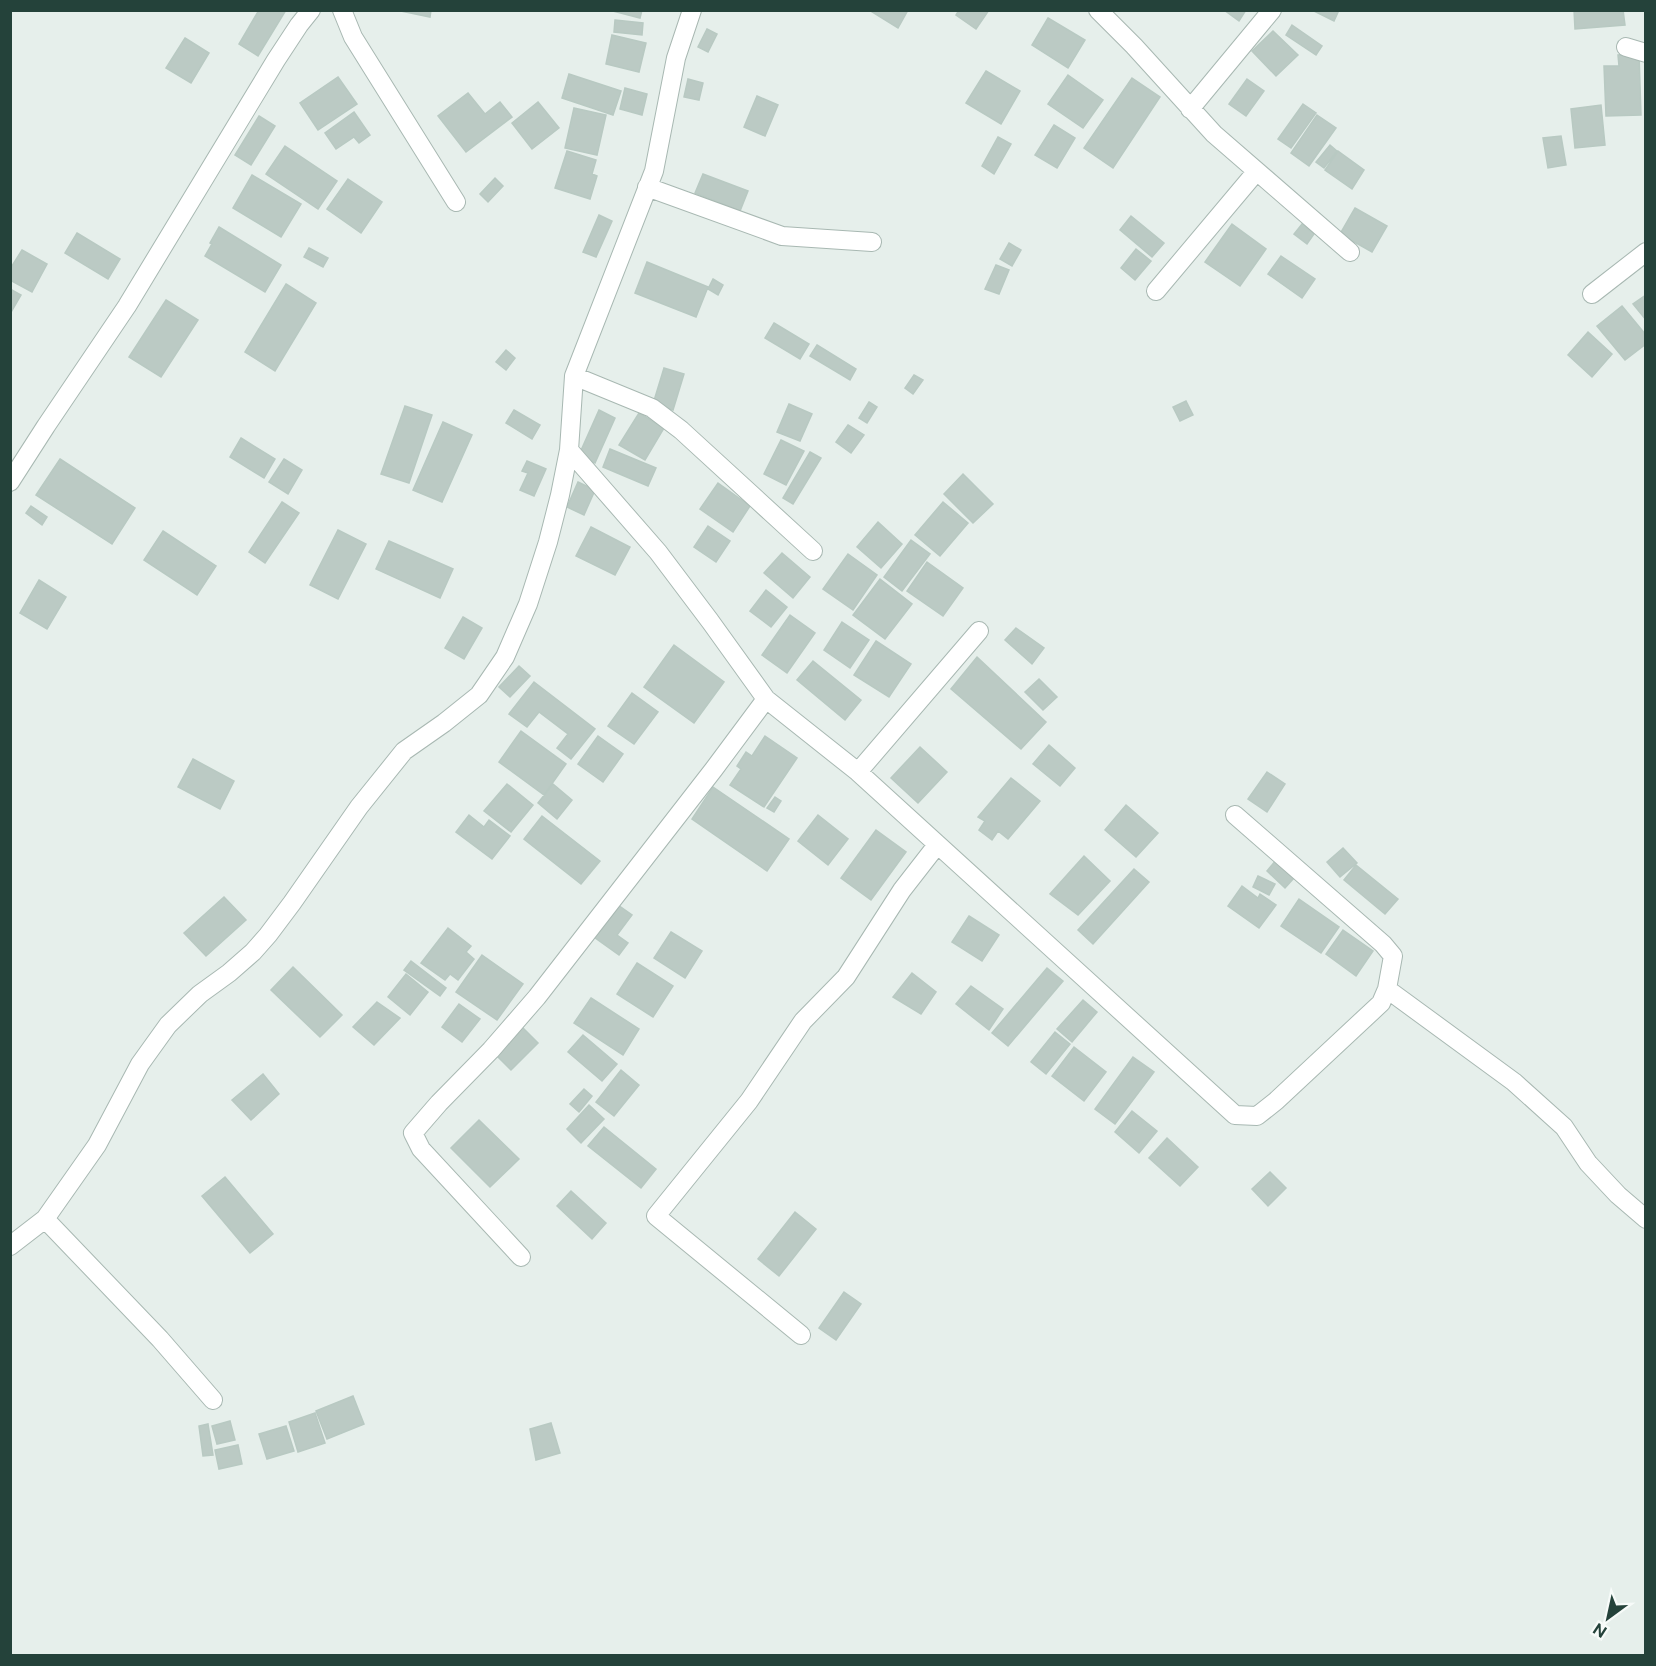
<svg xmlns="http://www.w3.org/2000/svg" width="1656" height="1666" viewBox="0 0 1656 1666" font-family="'Public Sans',sans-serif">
<rect width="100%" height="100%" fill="#e6efeb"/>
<path fill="#bbcac4" stroke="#b8c9c2" stroke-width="1.5" d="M259,10H286L258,56L239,44Z
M396,10H431L430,17Z
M609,10H642L640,18Z
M869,10H908L898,28Z
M959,10H989L976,29L956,15Z
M1224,10H1246L1239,21Z
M1312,10H1339L1334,21Z
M1574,10H1623L1625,25L1575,29Z
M1048,18L1085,40L1068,68L1032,45Z
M615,20L643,23L642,35L614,32Z
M1292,25L1322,46L1316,55L1286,35Z
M707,29L717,34L708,52L698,47Z
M1273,31L1298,55L1276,76L1252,51Z
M612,35L646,43L639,72L606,64Z
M185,38L209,53L191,83L166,68Z
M1639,54L1641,115L1606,116L1604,66H1619L1618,55Z
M986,71L1020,91L1001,124L966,103Z
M569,74L621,91L613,115L562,98Z
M1068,75L1103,100L1083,128L1048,104Z
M338,77L357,104L318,130L300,103Z
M1132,78L1160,97L1113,168L1084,148Z
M688,79L703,83L699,100L684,97Z
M1247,79L1264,91L1246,116L1229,104Z
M625,88L647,94L642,115L620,109Z
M468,93L485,114L500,102L512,117L466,152L438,116Z
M757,96L778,105L765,136L744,127Z
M538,102L559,128L532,149L512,123Z
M1303,104L1316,113L1291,148L1278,139Z
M1601,105L1605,145L1575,148L1571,109Z
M574,108L606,115L597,155L565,148Z
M354,112L370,135L359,143L354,137L336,149L325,133Z
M1317,115L1336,128L1309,166L1291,153Z
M259,116L275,126L251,165L235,155Z
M1054,125L1075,138L1057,168L1035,155Z
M1561,136L1566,165L1548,168L1543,138Z
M998,137L1011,144L994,174L982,166Z
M1330,145L1337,151L1324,168L1316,162Z
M285,146L337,181L318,209L266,174Z
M567,151L596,160L592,174L597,176L590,199L555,188Z
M1338,151L1364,170L1352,189L1325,170Z
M703,174L748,191L740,211L695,193Z
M252,175L301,204L281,237L233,208Z
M495,178L503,186L488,202L480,194Z
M348,179L382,202L361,233L327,209Z
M1355,208L1387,226L1372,252L1340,234Z
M599,215L612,221L596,257L583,252Z
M1131,216L1164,243L1152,257L1120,230Z
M1232,224L1266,249L1240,286L1205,262Z
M1302,224L1314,234L1307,244L1294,234Z
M219,227L281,265L265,292L205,256L212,244L210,243Z
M77,233L120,259L108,279L65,253Z
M1009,243L1021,250L1012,266L1000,259Z
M309,248L328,258L323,267L304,257Z
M1136,249L1151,261L1135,280L1121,268Z
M22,250L47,264L32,292L10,280V269Z
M1281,256L1315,279L1302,298L1268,274Z
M647,262L708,287L696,317L635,293Z
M996,265L1009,270L999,294L985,289Z
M713,279L723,285L718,295L708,289Z
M286,284L316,303L275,371L245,352Z
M10,289L21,295L10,314Z
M1646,295V320L1633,304Z
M166,300L198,320L161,377L129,357Z
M1622,306L1646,335V344L1625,360L1597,326Z
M774,323L809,344L800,359L765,338Z
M1588,332L1612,354L1592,377L1568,355Z
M817,345L856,369L850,380L810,356Z
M506,350L515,358L506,370L496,362Z
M664,368L684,374L673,410L653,404Z
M914,375L923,380L913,394L905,388Z
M1186,401L1193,415L1180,421L1173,407Z
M869,402L877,407L867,423L859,418Z
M789,404L812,414L800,441L777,432Z
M405,406L432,415L409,483L381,474Z
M514,410L540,425L532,439L506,423Z
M599,410L615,418L595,463L579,455Z
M639,413L664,428L645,460L619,445Z
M443,422L472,435L442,502L413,490Z
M848,425L864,435L851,453L836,442Z
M241,438L275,459L264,478L230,457Z
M781,440L804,451L786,485L764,474Z
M610,449L656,468L648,486L603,467Z
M810,452L821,458L793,504L783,498Z
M60,459L135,508L112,544L36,495Z
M284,459L302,470L288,494L269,482Z
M527,461L546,469L534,496L520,490L528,473L522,471Z
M963,474L993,504L973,523L944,494Z
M578,482L595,490L584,515L567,507Z
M718,483L750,506L733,532L700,509Z
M282,502L299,513L265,563L249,552Z
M943,502L968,523L940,556L915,535Z
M31,506L47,517L42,525L26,513Z
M878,522L902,544L881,568L857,547Z
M708,526L730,541L716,562L694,547Z
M591,527L630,547L615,575L576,556Z
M338,530L366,544L338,599L310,585Z
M163,531L216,566L197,595L144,560Z
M911,540L930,554L902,591L884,577Z
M389,541L453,569L440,598L376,569Z
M782,553L810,577L793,598L764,573Z
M848,554L877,575L853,610L823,589Z
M927,562L963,588L943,616L907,591Z
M880,579L912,604L885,639L853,615Z
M39,580L66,597L47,629L20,613Z
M766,590L787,607L771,627L750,611Z
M790,615L815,633L787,673L762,655Z
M463,617L482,628L464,659L445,648Z
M842,622L869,640L850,668L824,650Z
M1016,628L1044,648L1032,664L1005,640Z
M876,641L911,664L889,697L854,675Z
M674,645L724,682L694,723L644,687Z
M977,657L1046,722L1021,749L951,689Z
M813,661L861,700L845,720L797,680Z
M519,666L530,676L510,697L499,687Z
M1039,679L1057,697L1043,710L1025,692Z
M534,682L595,729L571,759L557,748L568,734L539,712L527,727L509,714Z
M632,693L658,712L634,744L608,726Z
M521,731L566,764L544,795L499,762Z
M598,736L623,754L603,782L578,764Z
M765,736L797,758L764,807L730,785L741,769L737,766L746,752L752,756Z
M1049,745L1075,768L1060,786L1033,764Z
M920,747L947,772L918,803L891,778Z
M193,759L234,781L220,809L178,787Z
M1267,772L1285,784L1267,812L1248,799Z
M1011,778L1040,801L1008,839L998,831L992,840L979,830L985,821L978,817Z
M507,784L533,805L511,832L484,811Z
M553,784L572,800L557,819L538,803Z
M713,787L789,839L767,871L692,819Z
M775,797L781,801L774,812L767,808Z
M1126,805L1158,833L1136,857L1105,830Z
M469,815L484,827L489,820L510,836L492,859L456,832Z
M818,815L848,839L828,865L798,841Z
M542,816L600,861L581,884L524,839Z
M876,830L906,852L871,900L841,878Z
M1343,848L1357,863L1340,877L1327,862Z
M1084,856L1110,881L1078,915L1050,894Z
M1276,860L1294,878L1285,888L1267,871Z
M1356,865L1398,899L1385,914L1344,880Z
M1134,869L1149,882L1093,944L1078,930Z
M1258,876L1275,884L1269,895L1253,887Z
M1242,886L1258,898L1260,894L1276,905L1259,928L1228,906Z
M224,897L246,920L206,956L184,933Z
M1299,899L1339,927L1321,953L1281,926Z
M618,905L632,915L617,935L628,943L619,955L594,937Z
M969,916L999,935L982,961L952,942Z
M448,928L471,946L466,952L474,959L458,980L450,974L445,980L421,963Z
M1343,930L1373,951L1356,976L1326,954Z
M671,932L702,951L685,978L654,958Z
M482,955L523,984L497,1020L456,992Z
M411,961L446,988L440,996L404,970Z
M637,963L673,986L653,1017L617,994Z
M293,967L342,1015L320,1037L271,990Z
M1047,968L1063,981L1008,1046L992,1033Z
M912,973L936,992L921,1014L893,997Z
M406,974L428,992L410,1015L388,997Z
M971,986L1003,1009L989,1030L956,1004Z
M591,998L639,1029L623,1055L574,1023Z
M1083,1000L1097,1012L1072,1042L1057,1029Z
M377,1002L400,1018L374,1045L353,1027Z
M459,1004L480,1019L462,1042L442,1027Z
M522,1027L538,1043L511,1070L495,1054Z
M1055,1032L1070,1044L1046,1074L1031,1062Z
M583,1035L617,1064L602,1081L568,1052Z
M1074,1047L1106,1072L1084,1101L1052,1076Z
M1133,1057L1154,1072L1115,1124L1095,1109Z
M621,1070L639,1085L614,1116L596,1102Z
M263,1074L279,1094L251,1120L232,1100Z
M584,1089L592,1096L579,1112L570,1104Z
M589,1105L604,1119L581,1143L567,1129Z
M1132,1111L1157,1131L1139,1153L1115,1132Z
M479,1120L519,1159L490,1187L451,1148Z
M604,1127L656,1169L641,1188L588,1146Z
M1167,1138L1198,1167L1180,1186L1149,1158Z
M1270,1172L1286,1188L1268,1206L1252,1189Z
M225,1177L273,1234L250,1253L202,1196Z
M571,1191L606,1223L592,1239L557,1206Z
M795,1212L816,1229L779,1276L758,1259Z
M844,1292L861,1304L836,1340L819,1328Z
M353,1396L364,1424L327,1439L316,1411Z
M315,1413L325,1443L298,1452L289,1422Z
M230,1421L235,1440L217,1444L212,1426Z
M551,1423L560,1453L536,1460L530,1429Z
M208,1424L213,1455L203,1456L199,1426Z
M286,1426L294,1451L267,1459L259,1434Z
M238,1445L242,1464L219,1469L215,1450Z"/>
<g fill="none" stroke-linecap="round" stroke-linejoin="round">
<defs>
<path id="minor" d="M342,10L353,37L456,202
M1098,10L1134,46L1214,134L1350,252
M1626,47L1646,53
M1190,109L1272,10
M647,187L782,236L872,242
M1156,291L1256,172
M1592,294L1646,252
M574,376L652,408L681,430L813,551
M569,450L658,552L710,621L766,699L858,772L1235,1115L1257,1116L1276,1101L1381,1003L1387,989L1393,956L1383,944L1235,815
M10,482L46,426L127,306L276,60L299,25L311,10
M858,772L979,631
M1387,989L1514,1082L1564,1127L1588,1163L1618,1195L1646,1219
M45,1219L160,1339L213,1400
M10,1246L45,1219L97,1145L140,1064L168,1025L200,994L229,973L253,952L268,935L292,903L359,807L404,751L444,723L479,695L505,657L528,604L548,542L560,495L569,450L574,376L654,171L676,58L692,10
M521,1257L421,1149L413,1133L439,1103L491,1050L537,997L714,769L766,699
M801,1335L656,1216L749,1101L803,1021L846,977L902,890L937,845"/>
</defs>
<use href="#minor" stroke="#a8b8b2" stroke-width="20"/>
<use href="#minor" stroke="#fff" stroke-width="18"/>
</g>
<rect width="1656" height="1666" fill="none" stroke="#24423a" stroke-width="24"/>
<g transform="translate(1608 1618) rotate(213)" stroke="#f7fbf9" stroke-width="4.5" paint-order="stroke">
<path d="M0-4.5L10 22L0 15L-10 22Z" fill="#24423a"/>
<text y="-9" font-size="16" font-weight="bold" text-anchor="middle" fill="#24423a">N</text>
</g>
</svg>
